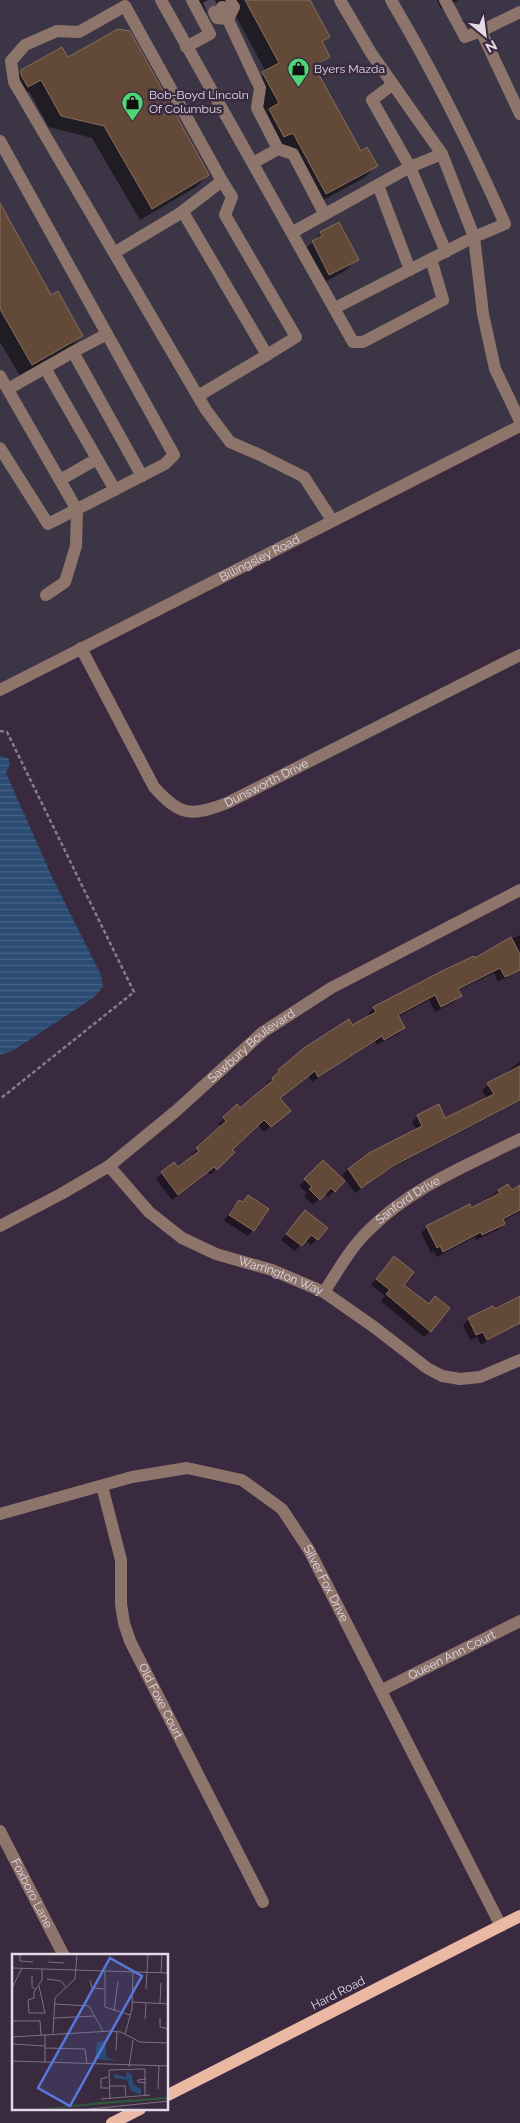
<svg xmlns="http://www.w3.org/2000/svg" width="520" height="2123" viewBox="0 0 520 2123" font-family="Raleway,sans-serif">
<defs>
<pattern id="water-rules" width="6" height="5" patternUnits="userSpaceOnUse" patternTransform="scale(1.25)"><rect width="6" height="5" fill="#2a4b72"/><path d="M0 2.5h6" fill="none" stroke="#496486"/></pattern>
</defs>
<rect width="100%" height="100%" fill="#3a2a40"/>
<path fill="#3c3545" d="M0,0H520V426L0,690Z"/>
<path fill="url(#water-rules)" d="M0,756L8,758L10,763L6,773L52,877L101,975L103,987L93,998L14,1050L0,1055Z"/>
<path fill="#0007" d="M187,0H308L328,36L321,43L329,57L315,70L360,152L376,166L364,178L314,205L251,85L266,72L231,7L217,6L196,17Z
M437,0H459L441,9Z
M67,59L208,175L196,187L140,220L92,138L49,127L29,91L16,98L10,83L21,72Z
M0,206L51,296L82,336L70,348L20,376L0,342Z
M321,233L357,259L345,271L317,286L301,254Z
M520,935V970L498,982L494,973L457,991L460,996L454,1002L435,1012L429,1000L398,1017L404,1028L398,1034L377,1045L375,1041L312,1082L308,1076L279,1099L283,1116L264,1132L258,1125L231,1150L233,1152L210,1175L207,1172L172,1200L156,1179L173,1164L178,1169L193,1157L191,1155L221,1127L218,1124L237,1106L240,1110L268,1086L266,1084L279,1071L370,1017L368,1014L374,1008L475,960L500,944Z
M520,1062V1101L386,1171L355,1193L342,1175L348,1169L416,1130L412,1122L418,1116L445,1120L487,1099L482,1090Z
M323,1161L343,1181L328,1197L325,1193L313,1205L304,1196L307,1193L299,1186Z
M520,1187V1212L503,1221L504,1224L498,1230L476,1240L475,1237L437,1257L434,1251L431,1253L421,1233L427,1227L469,1206L471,1209L499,1191L511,1192Z
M248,1197L253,1230L248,1236L224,1221L233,1207Z
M305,1212L317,1239L311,1245L305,1240L295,1251L281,1240Z
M388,1263L430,1331L424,1337L381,1301L385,1296L371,1285Z
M520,1297V1321L481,1345L477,1337L470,1340L463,1325L469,1319L494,1311Z"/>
<path fill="#624938" stroke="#896e5c" d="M245,0H310L330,37L322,41L330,57L314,66L361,151L367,147L378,166L326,194L293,133L284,137L269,109L279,103L262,72L279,63Z
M118,29L130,31L209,175L152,209L104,126L61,116L41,80L28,87L21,75V70L62,47L68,57Z
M0,203L51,295L58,291L83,336L32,365L0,309Z
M339,222L359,260L329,275L312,241L322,236L320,232Z
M511,937L520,954V970L505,977L500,968L458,989L462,996L441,1007L435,995L398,1015L405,1028L384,1040L382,1036L318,1077L315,1071L280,1098L291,1111L271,1127L264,1120L232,1150L235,1152L217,1170L214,1167L178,1195L161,1172L174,1162L178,1167L199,1151L196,1148L226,1121L223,1117L237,1104L240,1108L273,1080L272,1078L279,1072L278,1070L304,1048L349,1019L352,1025L376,1012L373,1007L444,970L474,956L475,958Z
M520,1066V1100L393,1166L361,1188L348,1169L369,1153L422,1126L417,1115L439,1104L445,1118L494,1094L487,1083Z
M323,1160L345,1181L335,1192L331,1188L320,1200L309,1189L312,1187L304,1179Z
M508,1184L512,1190L520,1185V1210L503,1219L505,1224L482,1235L481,1232L443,1252L440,1246L437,1248L426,1226L470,1204L471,1208L500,1193L498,1190Z
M248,1195L269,1209L254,1231L229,1215L239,1200L243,1202Z
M305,1210L328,1228L318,1240L311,1235L302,1246L286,1234Z
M394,1256L414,1272L404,1285L429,1304L435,1296L450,1308L431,1332L386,1294L390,1290L376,1279Z
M520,1296V1323L487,1340L483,1332L476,1335L468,1318L493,1306L495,1309Z"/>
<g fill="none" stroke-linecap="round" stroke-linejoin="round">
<path stroke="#534459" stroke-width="12" stroke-dasharray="12 6" stroke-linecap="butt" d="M208,0L214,12"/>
<path stroke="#887b8d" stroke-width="2.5" stroke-dasharray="4 2.5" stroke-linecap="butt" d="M0,731L7,732L134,992L0,1099"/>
<g stroke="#8e756b" stroke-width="12">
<path d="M161,0L353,342H363L443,300L431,259"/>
<path d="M340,0L371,53L442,154L474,237L483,314L495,369L520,421"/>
<path d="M445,0L465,37L481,31"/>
<path d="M222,7L260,88L257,108L278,149L293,154L324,213"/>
<path d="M214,12L217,18L228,19"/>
<path d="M520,12L481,31L520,114"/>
<path d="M228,19L234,7L231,3"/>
<path d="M186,47L210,34L192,0"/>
<path d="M392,85L372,100L410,167L442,154"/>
<path d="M0,141L174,455L165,464L48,524L0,448"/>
<path d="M253,163L278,149"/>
<path d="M222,181L232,197L225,215L296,337L267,355"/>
<path d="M378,185L410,270"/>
<path d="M183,212L267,355L198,396"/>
<path d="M293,232L410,167L446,252"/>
<path d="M114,253L179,214L222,181L125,6L79,32L57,31L25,45L11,61L14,82L206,410L230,442L260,455L304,477L332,520"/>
<path d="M335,308L474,237L505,224C471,147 434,73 391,0"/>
<path d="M107,334L73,352L142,476"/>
<path d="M45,368L115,490"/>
<path d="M0,376L77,510L76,546L65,582L46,595"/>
<path d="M8,389L73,352"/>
<path d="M60,480L97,459"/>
<path id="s1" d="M81,648L154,787C180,816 191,817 227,803L520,655"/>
<path id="s2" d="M0,690L520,426"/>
<path id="s3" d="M109,1166L149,1212L182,1238L216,1254L272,1270L324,1292L374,1327L427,1368L442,1376L460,1379L480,1377L520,1360"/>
<path id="s4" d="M0,1226L61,1194L109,1166L176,1111L263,1032L331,988L520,890"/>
<path id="s5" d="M324,1292C338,1271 350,1248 369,1230C410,1188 468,1165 520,1139"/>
<path id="s6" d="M102,1486L121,1560V1604L124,1623L130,1641L263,1902"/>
<path id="s7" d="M0,1514L132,1477L187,1468L242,1480L282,1509L309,1550L501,1926"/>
<path id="s8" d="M382,1690L520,1621"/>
<path id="s9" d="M0,1831L64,1956"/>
</g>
<path stroke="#ebb8a4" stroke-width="12" d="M168,2095L520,1916
M112,2123L140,2109"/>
</g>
<defs>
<symbol id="shop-pin" viewBox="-11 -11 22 30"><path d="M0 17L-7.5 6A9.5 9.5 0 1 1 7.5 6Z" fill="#4fd675" stroke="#3a2a40"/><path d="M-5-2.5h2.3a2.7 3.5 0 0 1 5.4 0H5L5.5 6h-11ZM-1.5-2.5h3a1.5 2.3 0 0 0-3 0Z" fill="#111"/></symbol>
</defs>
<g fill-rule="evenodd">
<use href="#shop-pin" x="286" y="56" width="25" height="34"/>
<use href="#shop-pin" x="120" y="90" width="25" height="34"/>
</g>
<g text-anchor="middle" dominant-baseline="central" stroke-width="5" stroke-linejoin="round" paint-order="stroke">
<g font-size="12" fill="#e3d9e7" stroke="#3a2a40" text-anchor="start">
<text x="314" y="69">Byers Mazda</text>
<text x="149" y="95">Bob-Boyd Lincoln<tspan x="149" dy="14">Of Columbus</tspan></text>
</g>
<g font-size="12" fill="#e3d9e7" stroke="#3a2a40">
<text stroke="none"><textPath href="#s2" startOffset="291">Billingsley Road</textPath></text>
<text stroke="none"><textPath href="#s1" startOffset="284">Dunsworth Drive</textPath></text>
<text stroke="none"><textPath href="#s4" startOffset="311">Sawbury Boulevard</textPath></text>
<text stroke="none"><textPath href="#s5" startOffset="126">Sanford Drive</textPath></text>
<text stroke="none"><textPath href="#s3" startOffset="209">Warrington Way</textPath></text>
<text stroke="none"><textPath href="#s7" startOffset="385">Silver Fox Drive</textPath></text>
<text stroke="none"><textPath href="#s8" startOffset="78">Queen Ann Court</textPath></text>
<text stroke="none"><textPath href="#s6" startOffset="226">Old Foxe Court</textPath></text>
<text stroke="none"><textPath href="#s9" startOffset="70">Foxboro Lane</textPath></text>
<text transform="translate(338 1993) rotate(-27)">Hard Road</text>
</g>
</g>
<g transform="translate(12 1954)">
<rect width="156" height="156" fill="#3a2a40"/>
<path d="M156,143V145L21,156L87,148Z" fill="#2f593c"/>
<path d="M93,87L95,104L108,107L83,105L85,88ZM115,117L120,121L121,130L129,135V141L119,137L115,126L102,124V120L114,123Z" fill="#2a4b72"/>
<path fill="none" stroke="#7e7083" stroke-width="1" d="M8,0V7L21,8M36,8L52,9M0,14L157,19M93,17V53L118,61M149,19L150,0M20,22V33L24,36M35,25L49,27L54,33M78,26L80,34L92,35M27,32L33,59H17L16,46L22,44V38L30,26V15M0,34L10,14M134,35L136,0M120,48L157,50M148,49L149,29M43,50L77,52L91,77M102,57L106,27M42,64L82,62M148,64V73L157,75M133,65L134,49M0,67H28L29,82M41,79L43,44L63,25L65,0M113,80L120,55L121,18M0,83L99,77L109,78L128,88L157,89M0,90L33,92M33,94L73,95L75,110M104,96L105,77M0,107L157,112M33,108V81M117,113L121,86M97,116L133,115V141M97,116L98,145M96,123L89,125V134H97M134,125L126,126V128L134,129M97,132H113L114,143M146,135L147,112M89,145L138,141M68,156L157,147"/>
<path fill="#5878dc" fill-opacity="0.15" stroke="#5878dc" stroke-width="2.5" d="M98,4L130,22L58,152L26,134Z"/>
<rect width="156" height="156" fill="none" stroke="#e3d9e7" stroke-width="2.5"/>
</g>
<g transform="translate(485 35) rotate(151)" stroke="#3a2a40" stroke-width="4" paint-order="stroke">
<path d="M0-4L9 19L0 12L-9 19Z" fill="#e3d9e7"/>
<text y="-8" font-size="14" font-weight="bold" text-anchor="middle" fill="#e3d9e7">N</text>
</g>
</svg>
